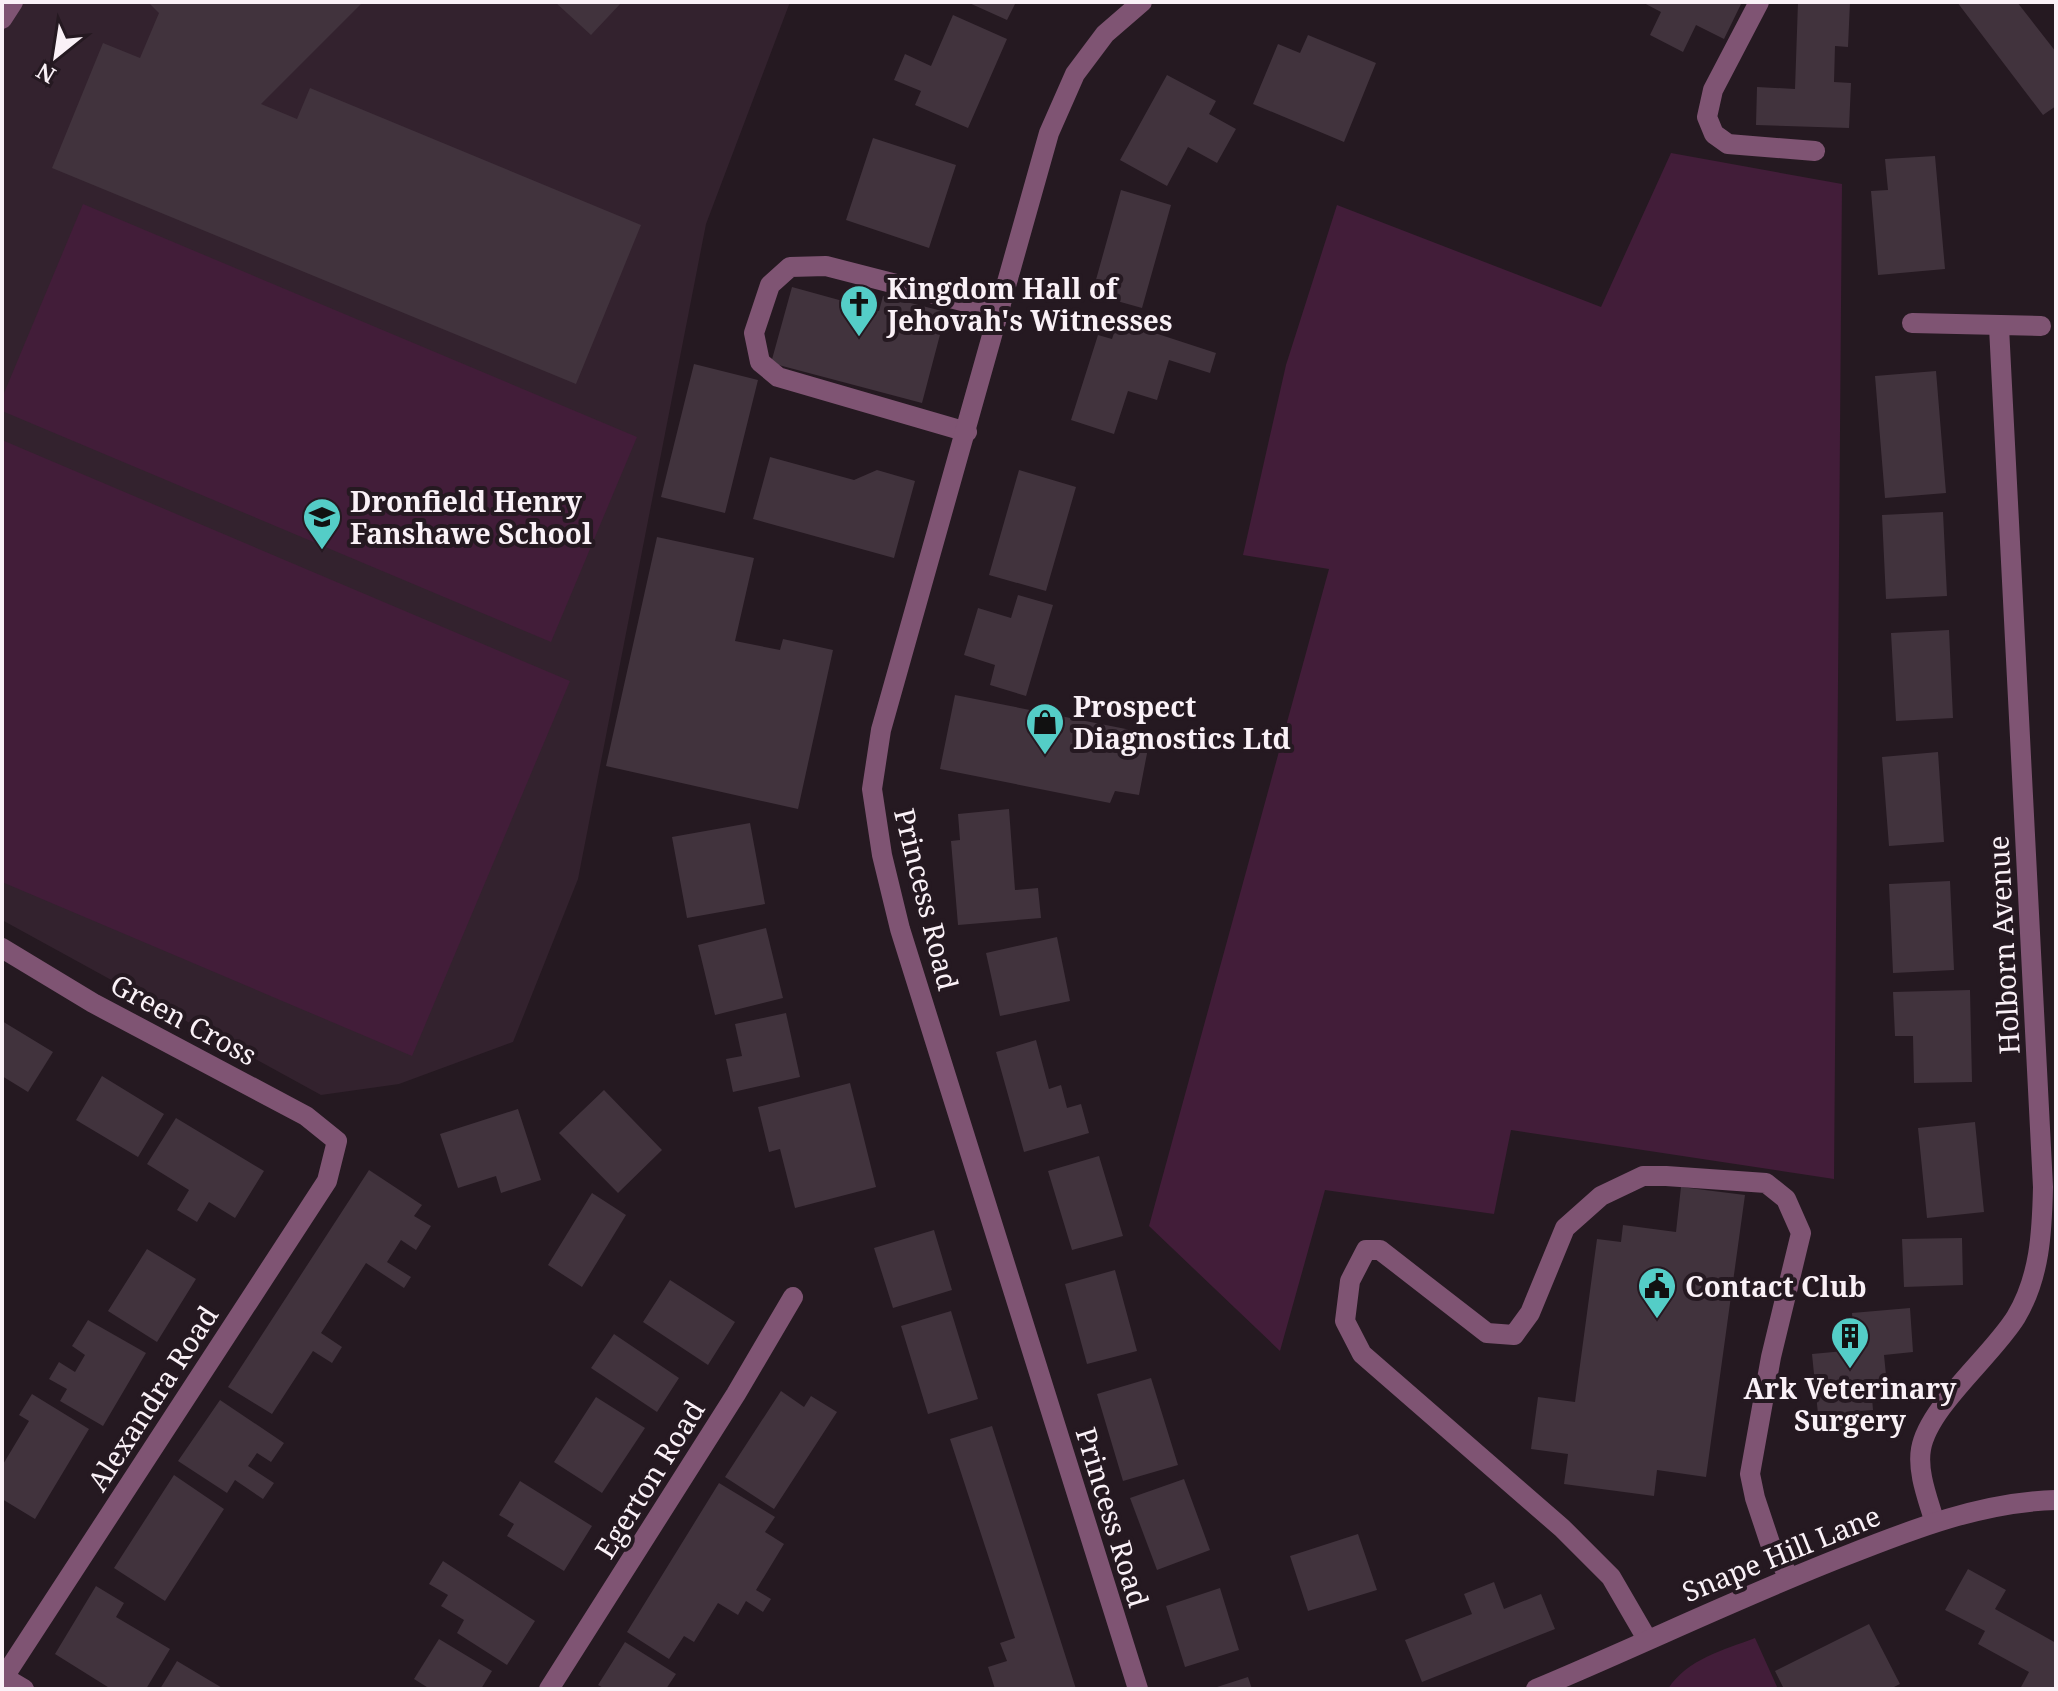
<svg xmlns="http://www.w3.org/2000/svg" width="2058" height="1691" viewBox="0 0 2058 1691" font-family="'Noto Serif',serif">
<rect width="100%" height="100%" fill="#251921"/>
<path fill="#33222e" d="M2,2H790L706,224L578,879L513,1042L399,1084L321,1095L2,920Z"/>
<path fill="#421d39" d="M1671,153L1842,184L1834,1179L1511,1130L1494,1214L1325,1190L1280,1351L1149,1226L1329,569L1243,555L1286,365L1337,205L1601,307Z
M83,204L637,437L551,642L2,411V398Z
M2,440L570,681L412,1056L2,882Z
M1755,1638L1778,1689H1668C1687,1659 1724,1650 1755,1638Z"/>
<path fill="#41333d" d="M148,2H363L261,104L297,119L310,88L641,225L576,384L52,168L103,43L140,58L159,13Z
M555,2H622L591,35Z
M967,2H1016L1007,20Z
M1642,2H1742L1724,39L1696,25L1683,52L1650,35L1661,12Z
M1798,2H1850L1848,47L1835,46L1834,82L1851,83L1849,128L1756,125L1757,87L1795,89Z
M1957,2H2017L2056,52V106L2043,115Z
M953,15L1007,39L968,128L915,105L921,91L894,80L905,54L931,66Z
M1308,35L1376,63L1344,142L1253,104L1278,44L1300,53Z
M1167,75L1216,101L1209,114L1236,129L1217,163L1188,147L1167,186L1120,160Z
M873,138L956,165L929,248L846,220Z
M1935,156L1945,269L1878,275L1871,191L1888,190L1885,159Z
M1121,190L1171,205L1142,308L1092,294Z
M792,287L879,311L883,296L946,312L922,403L771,363Z
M1118,321L1216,353L1210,373L1169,360L1157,400L1128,391L1114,434L1071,420L1098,335L1112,339Z
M694,364L758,380L725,513L661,497Z
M1936,371L1946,493L1885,498L1875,376Z
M770,457L854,480L877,470L915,481L894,558L753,519Z
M1019,470L1076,487L1046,591L989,575Z
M1943,512L1947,596L1886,599L1882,515Z
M657,537L754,558L735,641L780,650L783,639L833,650L798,809L606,766Z
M1018,595L1053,605L1026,696L990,685L995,665L964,655L978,608L1011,618Z
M1949,630L1953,718L1896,721L1891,633Z
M955,695L1131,730L1129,739L1149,743L1139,795L1115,791L1110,803L940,769Z
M1938,752L1944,842L1889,846L1882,757Z
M1009,809L1015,890L1038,888L1041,918L958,925L951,841L960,840L958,814Z
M750,823L765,904L687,918L672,837Z
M1950,881L1954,970L1893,973L1889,884Z
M766,928L783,998L715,1015L698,945Z
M1057,937L1070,1001L1000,1016L986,953Z
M1970,990L1972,1082L1914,1083L1913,1036H1895L1893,992Z
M786,1013L800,1077L733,1092L726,1059L742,1056L735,1024Z
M2,1021L53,1052L28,1092L2,1076Z
M1036,1040L1049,1089L1061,1085L1067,1108L1081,1104L1089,1133L1024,1152L996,1052Z
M102,1076L164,1114L138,1157L76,1120Z
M850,1083L876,1187L795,1208L780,1149L769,1152L758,1107Z
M604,1090L662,1150L618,1193L559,1133Z
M518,1109L541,1180L501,1193L496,1176L458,1188L440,1134Z
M176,1118L264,1171L235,1218L209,1202L197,1222L177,1210L189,1190L147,1164Z
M1975,1122L1984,1212L1927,1218L1918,1128Z
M1099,1156L1123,1236L1072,1250L1048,1171Z
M369,1170L422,1205L414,1216L431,1226L416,1250L401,1240L387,1262L411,1277L404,1288L366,1263L321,1333L342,1347L332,1363L313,1351L272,1414L228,1387Z
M1681,1187L1745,1195L1706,1477L1657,1470L1654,1496L1564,1484L1568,1454L1531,1449L1538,1397L1575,1402L1597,1239L1621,1242L1623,1225L1676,1232Z
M592,1193L626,1215L582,1287L548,1265Z
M934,1230L952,1290L893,1308L874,1248Z
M1962,1238L1963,1285L1904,1287L1902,1239Z
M147,1249L196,1279L157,1342L108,1311Z
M1115,1270L1137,1351L1087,1364L1065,1284Z
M670,1280L735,1322L708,1365L643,1322Z
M1910,1308L1913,1352L1884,1355L1887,1385L1871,1386L1873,1410L1860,1411L1862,1430L1820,1434L1812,1354L1855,1350L1852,1313Z
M951,1311L978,1399L928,1414L901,1326Z
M88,1320L146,1353L103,1426L60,1401L67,1389L49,1379L59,1362L75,1372L85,1355L72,1346Z
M614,1334L679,1378L657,1412L591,1368Z
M1151,1378L1178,1465L1123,1481L1097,1394Z
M781,1391L804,1407L811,1396L837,1412L774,1509L725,1477Z
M32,1394L89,1429L35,1519L2,1499V1466L29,1421L19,1415Z
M596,1397L645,1428L602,1493L554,1462Z
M220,1400L284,1443L271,1462L257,1453L248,1466L274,1483L263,1499L235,1480L227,1493L178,1461Z
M992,1426L1076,1689H995L988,1667L1007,1661L1000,1643L1015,1638L950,1439Z
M174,1475L224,1509L165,1601L114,1568Z
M1184,1479L1210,1550L1157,1570L1130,1498Z
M520,1481L592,1526L564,1571L507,1536L514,1524L499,1515Z
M719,1483L775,1517L765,1532L784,1544L756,1590L771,1599L763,1612L746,1601L738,1615L718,1603L694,1642L684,1636L669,1659L627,1632Z
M1358,1534L1377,1590L1308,1611L1290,1556Z
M443,1561L535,1621L507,1665L457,1633L464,1620L441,1606L448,1595L429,1584Z
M1968,1569L2006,1590L1995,1609L2056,1643V1689H2020L2029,1672L1978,1644L1985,1631L1945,1610Z
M1494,1582L1504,1609L1541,1594L1555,1629L1422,1682L1405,1640L1472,1614L1464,1594Z
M96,1586L124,1603L116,1617L170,1649L146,1689H111L55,1654Z
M1220,1588L1239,1650L1185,1667L1166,1606Z
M1869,1624L1900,1684L1890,1689H1784L1775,1671Z
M439,1639L492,1671L481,1689H430L414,1679Z
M625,1642L676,1674L666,1689H605L598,1685Z
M177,1661L224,1689H160Z
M1248,1677L1252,1689H1214V1688Z"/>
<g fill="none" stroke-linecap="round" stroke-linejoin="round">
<path stroke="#7f5473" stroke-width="20" d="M1759,2L1713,90L1707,117L1714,134L1728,144L1815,151
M2,19L13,2
M967,432L778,377L760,362L754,333L770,285L790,267L826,266L1001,311
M1647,1639L1611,1577L1562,1528L1362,1354L1345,1321L1350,1281L1366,1250H1380L1487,1333L1514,1335L1530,1313L1565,1228L1601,1196L1643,1176H1666L1766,1183L1786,1199L1801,1233L1771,1357L1750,1474L1755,1498L1770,1543L1789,1577"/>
<path stroke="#7f5473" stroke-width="20" d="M1912,323L2041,326
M2,948L93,1003L306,1116L337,1141L327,1181L2,1680
M1934,1520C1928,1499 1917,1472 1921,1449C1928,1407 1992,1356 2016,1317C2040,1277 2042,1232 2043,1187L1999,327
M2,1676L24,1689
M549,1689L736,1394L793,1297
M1138,1689L900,929L882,855L872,789L881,730L1049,133L1075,74L1105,34L1142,2"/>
<path stroke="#7f5473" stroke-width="20" d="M1536,1689C1639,1646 1740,1597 1845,1556C1913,1529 1982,1502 2056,1500"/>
</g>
<defs>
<symbol id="church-pin" viewBox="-11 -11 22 30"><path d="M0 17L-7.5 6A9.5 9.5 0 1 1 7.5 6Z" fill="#54cdc7" stroke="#251921"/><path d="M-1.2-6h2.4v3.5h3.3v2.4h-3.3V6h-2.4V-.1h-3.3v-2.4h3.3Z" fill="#111"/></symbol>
<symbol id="school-pin" viewBox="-11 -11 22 30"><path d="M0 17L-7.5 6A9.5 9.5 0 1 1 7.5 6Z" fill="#54cdc7" stroke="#251921"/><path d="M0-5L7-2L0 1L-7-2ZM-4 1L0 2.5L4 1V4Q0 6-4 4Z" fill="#111"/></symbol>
<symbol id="shop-pin" viewBox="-11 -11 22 30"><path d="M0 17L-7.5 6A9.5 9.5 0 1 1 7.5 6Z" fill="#54cdc7" stroke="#251921"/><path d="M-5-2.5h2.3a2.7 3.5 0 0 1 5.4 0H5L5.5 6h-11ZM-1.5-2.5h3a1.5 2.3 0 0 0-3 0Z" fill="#111"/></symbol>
<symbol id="civic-pin" viewBox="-11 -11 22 30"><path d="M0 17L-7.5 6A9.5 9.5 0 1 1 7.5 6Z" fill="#54cdc7" stroke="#251921"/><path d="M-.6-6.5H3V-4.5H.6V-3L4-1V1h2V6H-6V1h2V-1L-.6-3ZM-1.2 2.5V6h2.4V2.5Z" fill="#111"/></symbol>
<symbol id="building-pin" viewBox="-11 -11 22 30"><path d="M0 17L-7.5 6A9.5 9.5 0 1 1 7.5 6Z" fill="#54cdc7" stroke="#251921"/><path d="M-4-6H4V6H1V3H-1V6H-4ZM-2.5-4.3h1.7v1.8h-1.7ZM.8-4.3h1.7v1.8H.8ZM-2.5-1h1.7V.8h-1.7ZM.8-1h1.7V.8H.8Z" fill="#111"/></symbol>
</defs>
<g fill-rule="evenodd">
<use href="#church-pin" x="837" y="282" width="44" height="60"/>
<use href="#school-pin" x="300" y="495" width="44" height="60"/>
<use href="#shop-pin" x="1023" y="700" width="44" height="60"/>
<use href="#civic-pin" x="1635" y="1264" width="44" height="60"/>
<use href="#building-pin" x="1828" y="1314" width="44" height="60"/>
</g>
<g text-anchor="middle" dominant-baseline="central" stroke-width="8" stroke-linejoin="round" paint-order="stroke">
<g font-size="28" font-weight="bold" fill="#faf1f7" stroke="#251921" text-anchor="start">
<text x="887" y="288">Kingdom Hall of<tspan x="887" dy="32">Jehovah's Witnesses</tspan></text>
<text x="350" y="501">Dronfield Henry<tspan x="350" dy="32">Fanshawe School</tspan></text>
<text x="1073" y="706">Prospect<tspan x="1073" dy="32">Diagnostics Ltd</tspan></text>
<text x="1685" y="1286">Contact Club</text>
<text x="1850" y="1388" text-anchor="middle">Ark Veterinary<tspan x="1850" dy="32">Surgery</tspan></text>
</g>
<g font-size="28" fill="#faf1f7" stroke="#251921">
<text transform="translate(927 899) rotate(76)">Princess Road</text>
<text transform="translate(2003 945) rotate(-93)">Holborn Avenue</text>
<text transform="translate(184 1019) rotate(28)">Green Cross</text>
<text transform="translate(152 1398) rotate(-57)">Alexandra Road</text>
<text transform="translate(649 1479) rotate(-58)">Egerton Road</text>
<text transform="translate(1113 1517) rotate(73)">Princess Road</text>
<text transform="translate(1781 1553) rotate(-22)">Snape Hill Lane</text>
</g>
</g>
<rect width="2058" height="1691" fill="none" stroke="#faf1f7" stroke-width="8"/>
<g transform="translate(56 56) rotate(210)" stroke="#251921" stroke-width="6" paint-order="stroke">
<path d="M0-6L14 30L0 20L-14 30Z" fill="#faf1f7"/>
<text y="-12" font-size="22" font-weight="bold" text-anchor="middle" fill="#faf1f7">N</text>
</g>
</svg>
